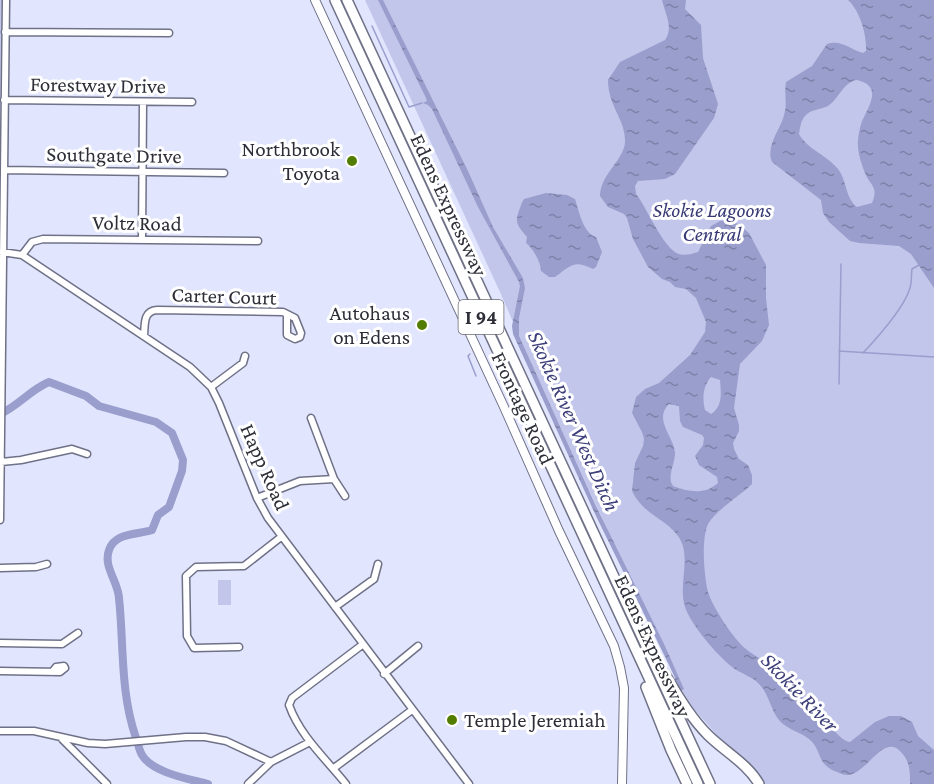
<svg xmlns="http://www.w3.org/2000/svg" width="934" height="784" viewBox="0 0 934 784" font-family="'Crimson Pro',serif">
<defs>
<pattern id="grass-tufts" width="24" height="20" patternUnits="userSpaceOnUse" patternTransform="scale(1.5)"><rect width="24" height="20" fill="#c2c6ea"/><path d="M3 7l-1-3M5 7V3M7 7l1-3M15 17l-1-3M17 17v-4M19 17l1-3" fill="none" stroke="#a7aac9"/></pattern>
<pattern id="water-ripples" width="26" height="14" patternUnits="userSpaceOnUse" patternTransform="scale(1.5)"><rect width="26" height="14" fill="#999ecd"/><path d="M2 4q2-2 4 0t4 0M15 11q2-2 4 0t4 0" fill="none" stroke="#7d81a7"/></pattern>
</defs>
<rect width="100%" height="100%" fill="#e1e5fd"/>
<path fill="url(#grass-tufts)" d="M743,747L806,784H762L755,770L737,753Z"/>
<path fill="#c2c6ea" d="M0,0H2L0,148Z
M365,0H934V784H788L756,767L723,742L693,708L682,690L516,333L513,322L500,292Z
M218,580H231V605H218Z"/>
<path fill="url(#water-ripples)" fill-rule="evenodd" d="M378,0H383L468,171L493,227L523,278L525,288L519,318V336L596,506L665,646L684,689L681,691L675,683V678L669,665L596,516L513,334L512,326L520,286L519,282L478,207L432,109L428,105L423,103L427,101L426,98Z
M662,0H686L685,9L701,25L703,58L718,104L714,118L675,174L665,179L638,181L635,186L636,194C647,207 663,249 679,254C686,256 691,254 698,252L711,226L720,221L729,220L738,224L749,233L766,265V298L769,325L762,341L740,364L734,408L739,425V431L733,443L734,449L739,459L748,465L752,475V484C740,496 716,510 708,524C701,539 704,576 708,592C712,606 734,640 746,649C756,658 770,662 780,672C786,678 791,687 797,693C803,698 810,702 816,707C826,717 837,740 850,742L875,722L889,716H901L912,722L918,736L934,750V784H910C910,770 910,761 900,751C883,734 866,775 847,775C843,775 838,772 834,771C818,763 822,755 813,743C806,734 794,732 786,726C771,717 771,696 759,684C752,676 741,674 732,667C717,655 691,625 685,607C678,585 691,559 680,539C668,519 644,516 632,491L635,463L643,446L644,439L642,432L632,413L636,397L645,389L659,383L690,355L705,332L706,322L696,298L686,289L675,287L670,282L662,279L648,267L633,239L627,218L624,214L608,207L600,196C600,174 626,159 625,140C625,119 608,106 608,80L620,62L665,40C674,27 665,14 662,0ZM711,377L720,380C721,392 723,407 711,414L705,410C702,398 703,386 711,377ZM669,404L679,406L680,421L683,427L702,435L704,438L703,445L695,456L699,465L717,477L718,483C705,495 688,492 673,486L671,482C669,472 675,463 675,453C674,436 653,420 669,404Z
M848,0H934V288L911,254L899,246L859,243L850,241L829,222L823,213L821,200L772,162C765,144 782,129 785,111C787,102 784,92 786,82L812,66L827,44C841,39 850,49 863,53L866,51C867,35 860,11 848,0ZM857,80C881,86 871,102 864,117C860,124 859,133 858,140C857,151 861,163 865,173C870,186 879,186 872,203L857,207C845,198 847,180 838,169C827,155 808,150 799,134C800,128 801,120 805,116C811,109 820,110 828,106C839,99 843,82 857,80Z
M546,193L567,195L575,199C579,211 583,233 596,237L602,252L596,267L593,269C574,259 570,266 555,277H549L541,271C541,263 533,248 526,243L527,237C517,225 514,223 520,208C521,205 522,202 524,199Z"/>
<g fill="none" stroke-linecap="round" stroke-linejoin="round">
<path stroke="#999ecd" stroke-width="1.5" d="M372,26L409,107L422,103
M839,351L934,357
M863,353C878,337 904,308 910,288C912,282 911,275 912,269L919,265
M470,354L468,356L476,376
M839,384L841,264"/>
<path stroke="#999ecd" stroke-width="8" d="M0,414C18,406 30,390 49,382L86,396L99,406L156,422L172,433L183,460L182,471L169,507L158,515L152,530C138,535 115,532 109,550C103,567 118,581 119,598C124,645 120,692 136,738C138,743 139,750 142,755C153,773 189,779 208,784"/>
<defs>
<path id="minor" d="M5,32L169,33
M4,100L192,102
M4,170L224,173
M142,240L143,102
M2,252L22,255L190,367L211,387L219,403L257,498L268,518L469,784
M22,255L32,242L43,239L258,241
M144,336C145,324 143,311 157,310L283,312L295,318L301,333L300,337L295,339L287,335V315
M211,387L243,363L245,356
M311,418L334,479L345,496
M1,462L21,460L72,449L87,454
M257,498L300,481L334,479
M0,520L6,0
M0,568L36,567L47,564
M335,607L374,579L378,564
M0,643L62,644L78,633
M239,647L194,648L187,636L186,576L196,567L244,566L281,537
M0,671L60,672L65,668L64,666L56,667L52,672
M384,674L418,646
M0,731H34L88,743L105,744L186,737H205L226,741L271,762
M62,739L107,784
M334,768L412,710
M248,784L271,762L310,742
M346,784C326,759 300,736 289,705L292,698L362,645"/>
<path id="major" d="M315,0L504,407L559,531L614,646L620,667L624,688L622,784"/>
<path id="highway" d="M335,0L698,784
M347,0L710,784
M664,673C677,694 690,717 708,735C724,751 748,764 759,784
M646,687L671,750L687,784"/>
</defs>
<use href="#minor" stroke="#6f7187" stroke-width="9"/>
<use href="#major" stroke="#6f7187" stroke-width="10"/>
<use href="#highway" stroke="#6f7187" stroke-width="12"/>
<use href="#minor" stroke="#fff" stroke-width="6"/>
<use href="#major" stroke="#fff" stroke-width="8"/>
<use href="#highway" stroke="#fff" stroke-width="9"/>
</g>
<g fill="#527d00" stroke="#fff" stroke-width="2">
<circle cx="352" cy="161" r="6"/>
<circle cx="422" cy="325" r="6"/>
<circle cx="452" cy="720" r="6"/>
</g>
<g text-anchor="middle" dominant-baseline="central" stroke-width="6" stroke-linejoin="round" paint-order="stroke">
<rect fill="#fff" stroke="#6c6d73" stroke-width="1.5" x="458.5" y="300" width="45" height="34" rx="4.5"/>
<g font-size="20" font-weight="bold" fill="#2d2e37">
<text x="481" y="317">I 94</text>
</g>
<g font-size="21" fill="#2d2e37" stroke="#fff">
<text transform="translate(98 85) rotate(1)">Forestway Drive</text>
<text transform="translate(114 155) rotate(1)">Southgate Drive</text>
<text transform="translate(449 205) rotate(65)">Edens Expressway</text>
<text transform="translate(137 223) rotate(1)">Voltz Road</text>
<text transform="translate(224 296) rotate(2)">Carter Court</text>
<text transform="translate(523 408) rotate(65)">Frontage Road</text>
<text transform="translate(265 467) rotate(66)">Happ Road</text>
<text transform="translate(653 646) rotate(65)">Edens Expressway</text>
</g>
<g font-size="21" fill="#2d2e37" stroke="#fff" text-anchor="end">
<text x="340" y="149">Northbrook<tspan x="340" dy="24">Toyota</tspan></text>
<text x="410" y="313">Autohaus<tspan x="410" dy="24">on Edens</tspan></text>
<text x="464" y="720" text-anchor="start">Temple Jeremiah</text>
</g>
<g font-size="21" font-style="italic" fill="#383974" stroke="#fff">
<text x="712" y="210">Skokie Lagoons<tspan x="712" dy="24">Central</tspan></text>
</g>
<g font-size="22" font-style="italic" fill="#3d3f7b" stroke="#fff">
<text transform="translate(574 421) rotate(66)">Skokie River West Ditch</text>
<text transform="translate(800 692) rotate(46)">Skokie River</text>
</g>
</g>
</svg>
